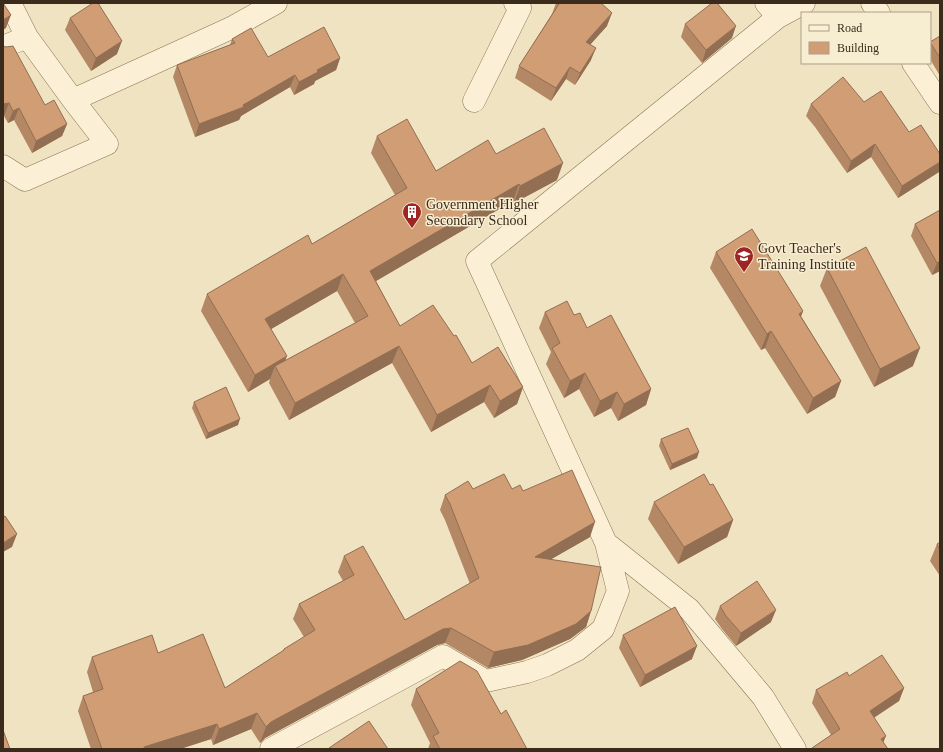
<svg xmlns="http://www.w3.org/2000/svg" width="943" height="752" viewBox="0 0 943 752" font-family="'Times New Roman',serif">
<rect width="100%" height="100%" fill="#f0e3c1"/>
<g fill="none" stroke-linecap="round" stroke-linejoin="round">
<defs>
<path id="street" d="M766,3L778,17
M872,3L879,13
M27,37L73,100L231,28L276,3
M3,47L27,37L10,3
M913,63L940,103
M474,101L520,8L515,3
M3,166L25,180L107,144L73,100
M606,543L689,609L763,697L795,749
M271,749L443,656L486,681L527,672L547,665L577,650L603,629L618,591L606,543L477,261L778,17L804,3"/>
</defs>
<use href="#street" stroke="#8b7457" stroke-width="23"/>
<use href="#street" stroke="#fbf0d5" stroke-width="22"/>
</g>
<path fill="#b48765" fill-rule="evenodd" d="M556,3H601L607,26L590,44L591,60L575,85L566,79L551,101L515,78L519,66L552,14Z
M70,18L117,54L91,71L65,30Z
M685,24L732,38L702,63L681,37Z
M940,36V76L930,59V42Z
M232,39L268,57L340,58L336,70L315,81L314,84L294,95L290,87L241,116L239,120L195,137L173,77L177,65L230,45Z
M3,46L45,105L67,124L62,136L32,153L14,120L8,123L4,116Z
M864,102L909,132L939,172L898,198L871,157L847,173L815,127L806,116L811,104Z
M377,136L436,171L496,154L557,180L514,203L513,201L376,281L400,326L472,363L523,387L517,404L494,418L484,402L431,432L392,363L289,420L269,383L270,379L248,392L201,311L207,294L312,244L395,195L371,153ZM337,291L355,323L285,361L271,329Z
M940,210V271L932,275L911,236L915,224Z
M716,252L803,311L801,316L841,381L835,397L807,414L765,348L761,350L710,268Z
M827,268L913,366L874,387L820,286Z
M545,312L574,315L587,328L651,389L646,405L618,421L611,408L594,417L579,389L564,398L546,364L551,352L539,328Z
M194,402L238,425L206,439L192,408Z
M661,439L697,458L670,470L659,446Z
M710,485L733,520L727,537L678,564L648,519L654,502Z
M473,489H512L523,491L590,537L551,559L591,611L586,627L570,639L522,660L488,668L445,643L437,645L265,738L260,743L251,729L213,745L211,739L180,749H91L78,711L83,696L93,692L87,672L92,657L158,653L225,688L283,651L284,649L304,637L293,619L299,604L343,581L338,572L344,556L405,620L470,584L445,520L440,510L445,495Z
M937,544L940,550V576L930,561Z
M720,606L771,622L736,646L722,629L715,619Z
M623,635L692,659L640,687L619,648Z
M849,676L904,688L899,701L874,718L883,742L888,749H812V748L831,735L812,703L816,690Z
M416,689L501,714L527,749H428L430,743L411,705Z"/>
<path fill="#926e52" d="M612,13L607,26L582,54L586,42Z
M11,15L6,28L3,30V20Z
M736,26L732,38L702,63L706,50Z
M122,41L117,54L91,71L96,58Z
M596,48L591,60L575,85L580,73Z
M340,58L336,70L315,81L314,84L294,95L299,82L317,70Z
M570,67L566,79L551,101L556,88Z
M295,75L290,87L241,116L239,120L195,137L199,124L243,105Z
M9,103L4,116H3V104Z
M19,108L14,120L8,123L13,111Z
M67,124L62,136L32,153L36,141Z
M875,144L871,157L847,173L851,161Z
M940,162V169L939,172L898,198L902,186Z
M563,163L557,180L514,203L520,186Z
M519,184L513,201L364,288L370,271Z
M940,261V271L932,275L937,263Z
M343,274L337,291L259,336L265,319Z
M803,311L797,327L799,314Z
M771,331L765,348L761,350L767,334Z
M399,346L392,363L289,420L295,403Z
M920,348L913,366L874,387L880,369Z
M287,356L281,373L275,366L270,379L248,392L255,375Z
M585,373L579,389L564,398L570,381Z
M841,381L835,397L807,414L813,398Z
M490,385L484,402L431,432L437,415Z
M523,387L517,404L494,418L500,401Z
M651,389L646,405L618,421L624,404Z
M617,392L611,408L594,417L600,401Z
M240,419L238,425L206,439L208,433Z
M699,452L697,458L670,470L672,464Z
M733,520L727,537L678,564L684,547Z
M595,522L590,537L529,572L535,557Z
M17,534L12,547L3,552V543Z
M776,610L771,622L736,646L741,633Z
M591,611L586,627L570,639L522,660L488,668L494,652Z
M451,628L445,643L437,645L265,738L260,743L266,727L271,722L443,629Z
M697,646L692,659L640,687L645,675Z
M904,688L899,701L865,723L870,711Z
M257,713L251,729L213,745L219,729Z
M217,724L211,739L180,749H143L144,747Z
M886,736L881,748V739Z"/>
<path fill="#d19d75" stroke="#926e52" d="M3,3L11,15L3,20Z
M93,3H98L122,41L96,58L70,18Z
M559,3H601L612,13L586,42L596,48L580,73L570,67L556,88L519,66L559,4Z
M712,3H717L736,26L706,50L685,24Z
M324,27L340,58L317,70L318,72L299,82L295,75L243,105L244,107L199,124L177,65L235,43L232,39L251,28L268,57Z
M940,36V58L930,42Z
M3,46L6,47L13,46L45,105L54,100L67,124L36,141L19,108L13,111L9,103L3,104Z
M843,77L864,102L881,91L909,132L921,125L940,154V162L902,186L875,144L851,161L820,115L811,104Z
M407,119L436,171L488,140L496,154L544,128L563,163L520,186L519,184L370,271L400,326L433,305L454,336L456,335L472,363L498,347L523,387L500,401L490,385L437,415L399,346L295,403L275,366L368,316L343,274L265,319L287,356L255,375L207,294L308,235L312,244L407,188L377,136Z
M940,210V261L937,263L915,224Z
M752,229L803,311L799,314L841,381L813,398L771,331L767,334L716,252Z
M866,247L920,348L880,369L827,268Z
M567,301L574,315L580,313L587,328L611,315L651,389L624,404L617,392L600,401L585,373L570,381L552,348L560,343L545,312Z
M226,387L240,419L208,433L194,402Z
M688,428L699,452L672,464L661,439Z
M572,470L595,522L535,557L601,567L591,611L576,624L528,645L494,652L451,628L443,629L271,722L266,727L257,713L219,729L217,724L144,747V749H102L83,696L103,689L92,657L152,635L158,653L203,634L225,688L284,650V649L315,630L299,604L354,575L344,556L363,546L405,620L479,578L450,504L445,495L468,481L473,489L504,474L512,489L520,485L523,491Z
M704,474L710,485L713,484L733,520L684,547L654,502Z
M5,516L17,534L3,543V517Z
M940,542V550L937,544Z
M757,581L776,610L741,633L726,616L720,606Z
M675,607L697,646L645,675L623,635Z
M882,655L904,688L870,711L886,736L881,739L888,749H813L812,748L840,729L816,690L847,672L849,676Z
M460,661L477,671L501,714L506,710L527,749H440L433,736L439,733L416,689Z
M369,721L388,749H329V748Z
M3,730L10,749H3Z"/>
<defs>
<symbol id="building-pin" viewBox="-11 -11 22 30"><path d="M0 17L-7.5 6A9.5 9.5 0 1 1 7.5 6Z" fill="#9d2624" stroke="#f7edd1"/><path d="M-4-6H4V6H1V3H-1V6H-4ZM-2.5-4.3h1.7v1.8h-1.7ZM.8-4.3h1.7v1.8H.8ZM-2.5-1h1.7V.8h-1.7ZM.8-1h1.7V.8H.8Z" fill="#fff"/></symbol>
<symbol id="university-pin" viewBox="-11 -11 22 30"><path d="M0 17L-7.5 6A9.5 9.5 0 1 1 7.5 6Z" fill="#9d2624" stroke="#f7edd1"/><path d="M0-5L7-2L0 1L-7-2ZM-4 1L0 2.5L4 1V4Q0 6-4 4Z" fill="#fff"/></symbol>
</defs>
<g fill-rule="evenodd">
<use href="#building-pin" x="401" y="201" width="22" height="30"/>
<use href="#university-pin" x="733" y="245" width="22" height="30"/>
</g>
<g text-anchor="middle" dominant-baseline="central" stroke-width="3" stroke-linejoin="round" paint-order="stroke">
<g font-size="14" fill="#3a2b1d" stroke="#f7edd1" text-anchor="start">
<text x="426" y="204">Government Higher<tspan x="426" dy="16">Secondary School</tspan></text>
<text x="758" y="248">Govt Teacher's<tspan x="758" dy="16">Training Institute</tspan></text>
</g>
</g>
<rect width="943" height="752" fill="none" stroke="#3a2b1d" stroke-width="8"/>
<rect x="801" y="12" width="130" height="52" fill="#f7edd1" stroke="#ab9f89"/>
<rect x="809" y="25" width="20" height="6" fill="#fbf0d5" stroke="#ab9f89"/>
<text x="837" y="32" font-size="12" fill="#3a2b1d">Road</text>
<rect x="809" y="42" width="20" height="12" fill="#d19d75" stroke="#ab9f89"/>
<text x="837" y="52" font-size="12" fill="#3a2b1d">Building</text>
</svg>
